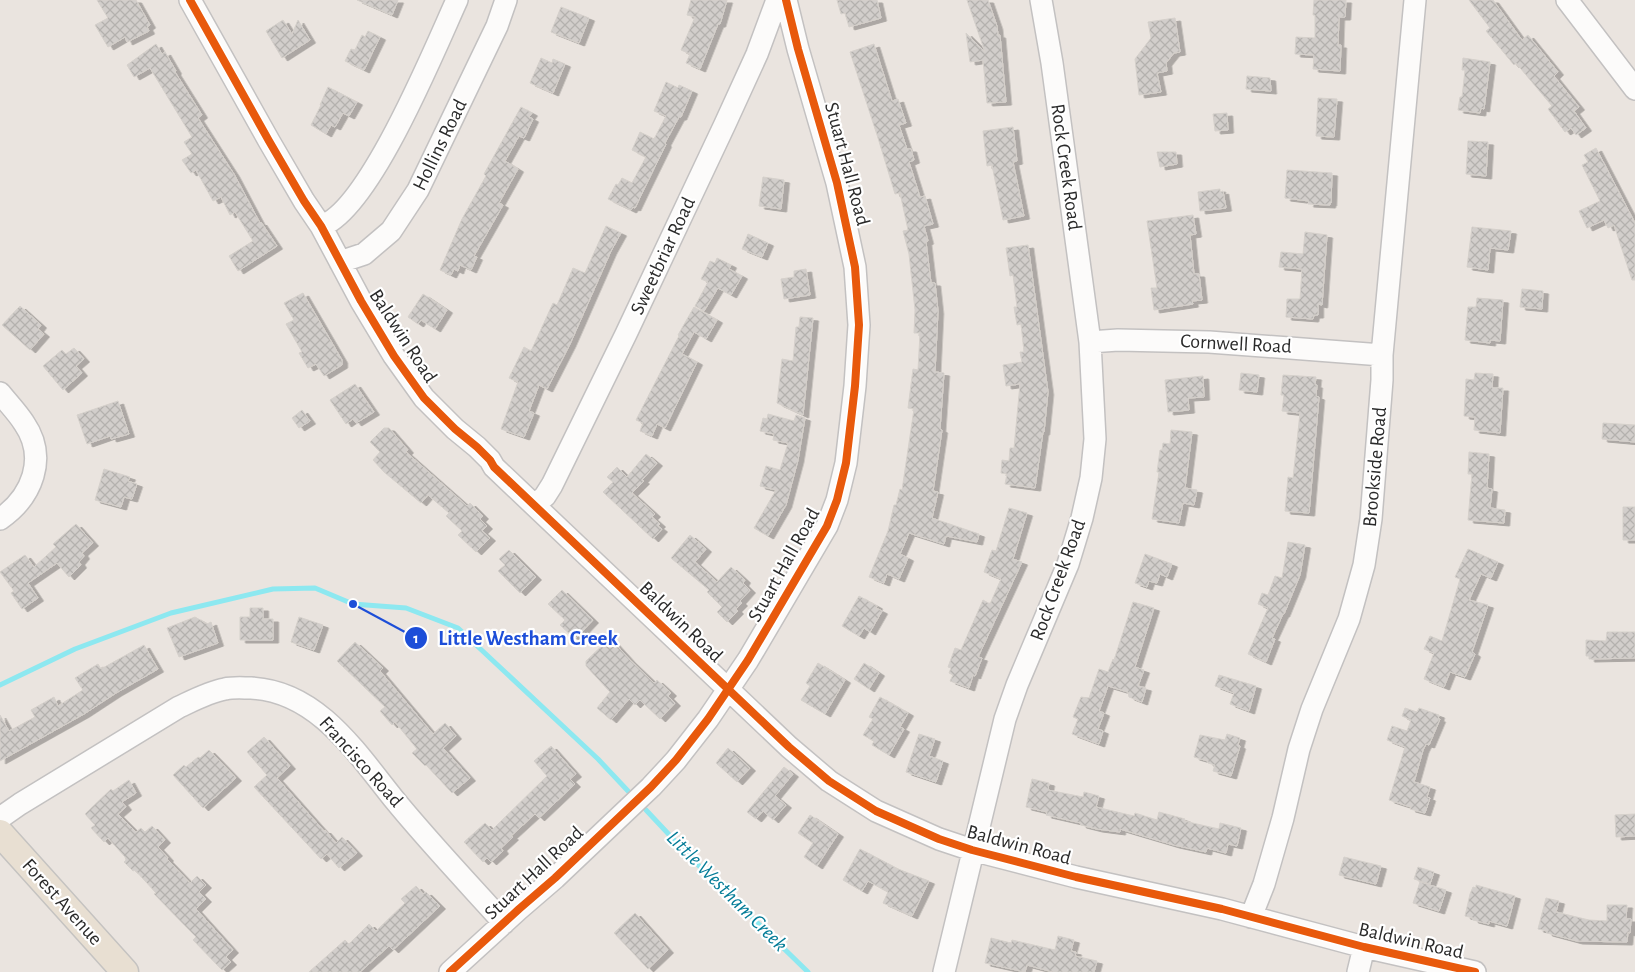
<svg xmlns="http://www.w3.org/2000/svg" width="1635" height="972" viewBox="0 0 1635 972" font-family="'Alegreya Sans',sans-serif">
<defs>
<pattern id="building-cross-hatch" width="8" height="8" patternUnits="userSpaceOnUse" patternTransform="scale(1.25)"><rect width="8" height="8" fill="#d2cecb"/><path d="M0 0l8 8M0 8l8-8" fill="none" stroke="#b4b1ae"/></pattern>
<filter id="shadow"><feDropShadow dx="5.5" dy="3" stdDeviation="0" flood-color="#0004"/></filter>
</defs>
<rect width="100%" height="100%" fill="#eae4df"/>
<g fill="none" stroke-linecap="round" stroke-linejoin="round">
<path stroke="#8de8f0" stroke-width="5" d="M0,685L75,649L171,613L273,589L315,588L353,604L406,608L458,628L598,759L628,791
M646,810L691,858L808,972"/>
</g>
<path fill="url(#building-cross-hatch)" stroke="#d5d0cb" filter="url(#shadow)" d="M97,0H136L150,25L147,27L149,31L127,42L125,37L108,47L95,25L108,18Z
M357,0H398L392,15Z
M691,0H727L720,24H718L700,69L686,63L690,54L681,50L695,17L687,15Z
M837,0H877L881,18L849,27L845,13L841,14Z
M967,0H988L997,26L998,35H1000L1006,102L987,103L983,60L970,62L966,33L985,52Z
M1314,0H1346L1345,17H1339L1338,45H1341L1340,71L1313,69L1314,55L1295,54L1296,37L1315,38V15H1313Z
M1469,0H1493L1522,40L1528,35L1558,72L1554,76L1579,107L1574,111L1586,128L1576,135L1571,128L1565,132L1548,109L1552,106L1516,63L1514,65L1486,31L1490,28Z
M561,7L589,18L579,43L551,32Z
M1175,18L1180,52L1174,53L1166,63L1167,71L1157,73L1161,92L1139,95L1135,59L1151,38L1148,22Z
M283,20L292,34L298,20L310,40L282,58L266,31Z
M368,31L380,37L364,70L345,61L351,49L355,50L362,35L365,37Z
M156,44L162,54L165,52L176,71L175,72L202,115L198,118L234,174L260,223L261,222L277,246L238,271L229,256L253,241L235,212L230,215L221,197L213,201L196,170L191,173L182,160L192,154L184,142L192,137L150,68L134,77L127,65Z
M874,44L892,101L898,99L906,123L899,125L907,149H911L914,160L909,162L920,197L925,196L933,224L924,226L928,241L926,242L931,283H935L938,311L935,372L944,373L940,429L942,430L933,491L938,492L932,518L979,534L977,542L946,536L944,544L909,533L900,554L908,558L899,579L887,574L884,583L869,577L888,531L894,505H896L900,489L902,490L914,409L908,408L913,369L918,370L920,333H914L915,310L909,254L903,231L908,230L900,193L895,194L878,138L850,52Z
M541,58L552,63L553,59L565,64L553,93L530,83Z
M1463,58L1490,62L1484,109L1481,108L1480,113L1458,110L1460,97H1462L1465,70H1462Z
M1247,76L1270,78L1271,91L1246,89Z
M666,82L678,88L679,85L692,91L681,117H679L665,143L666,144L644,189L635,208L633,207L631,210L608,199L616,184L618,185L622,178L632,183L646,157L632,150L640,132L654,139L666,116L654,111Z
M328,87L357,102L349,116L343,113L335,127L331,125L326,134L311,125L321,105H320Z
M1318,98L1337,99L1334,137L1316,136Z
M521,107L532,113L529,117L533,119L524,138L519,136L505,161L518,169L499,203L503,205L474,256L477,257L471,270L460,265L458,271L454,269L451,275L440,270L462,219L486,176L484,174Z
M1227,113L1228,130L1215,131L1213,114Z
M1013,127L1017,161L1013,162L1024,216L1003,220L992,165L987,166L983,131Z
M1468,141L1488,142L1486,176L1466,174Z
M1596,148L1635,223V280H1632L1614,225L1608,228L1604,220L1587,228L1579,211L1600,201L1582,165L1588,162L1584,155Z
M1157,152H1176L1177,164L1160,167Z
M1287,170L1332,173L1331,203H1330V205L1308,204L1309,201L1285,198Z
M763,177L784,180L781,209L759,206Z
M1220,189V192L1223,191L1226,208L1200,211L1198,192Z
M1193,215L1196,234L1190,235L1194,274H1199L1202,300L1192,301L1193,304L1154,310L1151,288H1157L1147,221Z
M606,226L621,233L611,251L570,344L547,389L539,385L529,411L534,413L524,437L501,429L518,382L509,378L524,347L531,351L553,303L557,305L573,268L585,273Z
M1472,227L1511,231L1508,250L1490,248L1488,270L1467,267Z
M1305,232L1327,235L1322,305L1318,304V315H1314L1313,319L1286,317L1287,299H1300L1302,269L1279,267L1281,252L1303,254Z
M748,234L768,243L762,257L742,249Z
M1028,245L1048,392L1044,432H1043L1035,488L1005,484L1007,474L1001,473L1002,460L1009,461L1010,448H1014L1020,384L1006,386L1003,365L1022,362L1020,352H1024L1021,324L1017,325L1014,307H1017L1013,275L1010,276L1006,248Z
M717,258L731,265L729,269L742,276L731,295L718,288L704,311L695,306L708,282L701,279L710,261L715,263Z
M806,269L810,295L784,299L781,279L794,277V271Z
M1522,289L1543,291L1542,309L1520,307Z
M303,293L342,360V365L324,376L316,364L308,368L299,353L302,352L286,324L294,320L284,303Z
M423,294L447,310L435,329L421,320L418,324L408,317Z
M1477,298L1503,300L1500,341L1490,340V343L1465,340L1468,307H1476Z
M20,306L41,325L38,329L44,334L30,350L2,325Z
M694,307L717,320L706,339L694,332L682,354L697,362L665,428L657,424L652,436L640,431L643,423L636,420L679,336L678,335Z
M800,317L813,318L803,415L777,403L782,359L793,361L796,327H799Z
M74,348L84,359L76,366L82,373L63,390L43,366L62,350L66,354Z
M1241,373L1259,375L1257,392L1239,390Z
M1475,373L1493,374L1492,388H1503L1500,433L1474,430L1475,417L1464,416L1466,379L1474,380Z
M1283,375L1316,377L1315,385H1317L1316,396L1319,397L1309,513L1285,511L1288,477L1293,478L1300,413L1282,411L1284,395H1281Z
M1203,376L1204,397L1188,398L1189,410L1168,412L1165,380Z
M355,384L374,412L356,423L353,419L346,424L330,400Z
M118,401L129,434L111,439L110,436L87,444L77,415Z
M302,410L310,421L299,428L292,418Z
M768,414L794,421L796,415L805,418L798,460L786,505L768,536L754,528L776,490L760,486L766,466L780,470L788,443L773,440L774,434L760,431L763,418L767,419Z
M1603,423L1635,425V442L1602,439Z
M384,428H389L408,450L406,452L467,506L470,503L483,516L480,519L487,526L482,531L490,538L476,552L458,535L462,531L446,516L449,513L428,495L421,503L384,472L373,460L380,452L370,442Z
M1171,430L1192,432L1185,488L1197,490L1194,505L1183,503L1179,523L1152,519L1159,472H1157L1160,450H1162L1163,443L1170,444Z
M1469,452L1489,454L1487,488L1492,489L1490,508L1505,510L1504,523L1468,520L1472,474H1468Z
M646,454L657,463L642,480L644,481L632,493L655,514L652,517L660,524L658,526L662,529L653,539L603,492L613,482L607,477L617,467L627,477Z
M104,469L130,477L128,481L137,484L132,499L124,497L121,507L95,500Z
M1623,507H1635V540H1623Z
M1009,508L1027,513L1013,559L1022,562L978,657L982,658L975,676L973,675L969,688L950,681L953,675L949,673L951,668L948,667L955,648L961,650L983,600L990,604L1001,579L984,572L992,550L996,551Z
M76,524L93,543L82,553L84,556L79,562L81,565L69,577L57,563L28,583L38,598L22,609L11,593L14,591L0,572L25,555L34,567L56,547L53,544Z
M690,535L706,549L695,562L717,582L731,567L745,580L743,583L750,590L740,601L742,603L736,609L738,611L727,622L717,612L722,607L707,592L709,590L671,558Z
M1288,542L1305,545L1300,575L1284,614H1283L1272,638L1275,639L1266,662L1248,654L1268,608L1258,604L1262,593L1268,595L1275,576L1282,578Z
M1468,549L1498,562L1491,578L1481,574L1469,600L1488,605L1472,652L1475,654L1465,677L1450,672L1444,687L1424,679L1434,653L1424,649L1430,636L1442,641L1460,579L1455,577Z
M509,550L536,577L520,593L498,571L505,565L499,559Z
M1145,554L1172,564L1167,577L1160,574L1157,583L1149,581L1147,587L1135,583Z
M562,590L593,620L575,639L560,625L565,620L548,604Z
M859,596L877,606L876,608L882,611L870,632L864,628L859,636L842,626Z
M1133,602L1154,608L1135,667L1144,670L1138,686L1146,688L1142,702L1129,697L1128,692L1108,686L1099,711L1104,713L1098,729L1103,731L1099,744L1072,734L1078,719L1073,717L1081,697L1089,698L1099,669L1108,672L1113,659L1114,660Z
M250,608H263V619H273V640H240V617H250Z
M195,617L207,624L211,622L218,643L179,657L167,628Z
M299,617L323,625L314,650L291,642Z
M1607,632H1635V658L1589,659V656H1586V640L1606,641Z
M610,638L630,660L654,683L657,680L671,693L668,696L675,703L660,719L640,700L635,705L629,699L611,720L597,708L610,692L586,666V661Z
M355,642L383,668L380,671L433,734L445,723L456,736L443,748L470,778L452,793L426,765L425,766L412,753L417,749L395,722L392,725L380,711L385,707L337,661Z
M144,645L158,669L116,693L84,714L0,761V715L9,731L13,729L35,717L31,710L54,697L58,706L83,690L75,678L98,664L101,669Z
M818,663L845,680L825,714L801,700L810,686L806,683Z
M864,663L879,673L869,689L854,679Z
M1219,675L1256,686L1249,711L1230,704L1234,693L1215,686Z
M880,697L908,713L900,727L904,729L889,755L872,745L874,741L863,735L873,719L869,717Z
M1405,708L1417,712L1419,708L1439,715L1438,719H1440L1429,745L1426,744L1423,750L1414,782L1430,787L1427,797L1430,798L1425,813L1410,809L1411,807L1389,800L1405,747L1387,740L1392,726L1407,731L1411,720L1402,716Z
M919,734L935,739L929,756L943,761L936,782L906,772Z
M1227,734L1240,738L1238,745L1240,746L1231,776L1213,771L1215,765L1208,763V761L1194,757L1200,735L1225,740Z
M264,737L290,766L277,778L324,831L325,830L336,843L342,837L357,853L339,868L327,854L321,859L254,787L267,775L247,752Z
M551,746L576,774L570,779L575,784L539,818L535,814L511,836L513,837L501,848L503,851L491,862L487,858L483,862L464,842L485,823L492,830L547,776L534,761Z
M728,748L750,768L737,782L716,763Z
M209,750L236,778L203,808L173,775L184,765L186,767L198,757L200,758Z
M784,767L793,774L775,796L786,805L773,820L763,811L756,819L747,812Z
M1032,779L1049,783L1048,790L1083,797L1084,792L1099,796L1096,807L1134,816L1135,813L1157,820L1159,812L1185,819L1184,821L1219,829L1220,823L1241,828L1237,846L1228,844L1226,853L1207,848L1206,852L1174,845L1120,829V832L1097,829L1081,825V823L1046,815L1047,812L1026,807Z
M129,780L136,793L122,802L126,807L118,814L136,832L141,828L145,832L152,826L165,840L158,847L168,858L167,859L190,883L197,876L206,885L199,892L206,899L196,909L233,950L226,957L231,962L222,970L193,940L196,937L154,894L156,893L135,870L133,871L124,862L126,860L125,857L108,838L104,842L91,828L95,825L85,814L111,789L113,791Z
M1635,814V836L1616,837L1615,815Z
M810,815L838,834L817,866L804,857L813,843L798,833Z
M860,849L898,869L929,881L912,916L883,903L888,892L868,881L862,891L843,880Z
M1344,857L1381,866L1376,884L1339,875Z
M1418,867L1434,872L1430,884L1414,879Z
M1420,882L1446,890L1439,911L1413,903Z
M1476,885L1515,896L1507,926L1489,921V924L1473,920V918L1465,916L1470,894L1473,887L1476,888Z
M416,886L423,894L426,892L440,906L393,950L389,946L360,972H309L345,940L349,944L369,924L376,931L405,903L401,899Z
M1546,898L1559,901L1556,912L1589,920L1607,921V905H1627L1626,919H1631L1630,933L1628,932L1627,942L1577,941L1547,933V931L1538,929Z
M635,913L668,950L648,969L614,933Z
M1058,936L1074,940L1071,951L1076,952L1075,956L1097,961L1094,972H1053L1027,965L1025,972L985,963L991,938L1011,943L1012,940L1055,950Z"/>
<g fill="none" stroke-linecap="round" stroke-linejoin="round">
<defs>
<path id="minor" d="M190,0L269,141L304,201L321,226L361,301L394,356L424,398L455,429L477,447L490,460L494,467L789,747L829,781L876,811L939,839L972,850L1076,877L1222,909L1364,947L1475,972
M1567,0L1635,89
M321,226C369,211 435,48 457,0
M340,262L364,254L391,231L418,190L497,26L506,0
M1090,342L1118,340L1209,342L1382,355
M0,393C8,403 17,412 24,423C48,458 32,497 0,519
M535,505L545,496L552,485L626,334L725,124L757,54L777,0
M0,818L20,804L179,707C194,700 209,692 225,689C233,687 243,688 251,688C317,691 356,752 393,798C428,841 467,882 504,923
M1251,917L1264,884L1283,818L1299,749L1312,709L1349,619L1364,565L1371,519L1382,380V355L1415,0
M450,972L519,909L555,878L651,787L676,760L708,719L748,660L827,526L837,500L846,463L855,386L859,325L855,267L837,183L798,49L786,0
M944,972L1005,719L1017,685L1068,564L1082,518L1091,478L1095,439L1090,342L1052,63L1041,0
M1358,972L1364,947"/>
<path id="major" d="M0,833L125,972"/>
</defs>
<use href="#minor" stroke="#c3c1c1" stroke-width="24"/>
<use href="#major" stroke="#c5c3c1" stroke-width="29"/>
<use href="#minor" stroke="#fcfbfa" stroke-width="21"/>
<use href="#major" stroke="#e8dfd2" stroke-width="26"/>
<defs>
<path id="cycleway" d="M190,0L269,141L304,201L321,226L361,301L394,356L424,398L455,429L477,447L490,460L494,467L789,747L829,781L876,811L939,839L972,850L1076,877L1222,909L1364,947L1475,972
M450,972L519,909L555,878L651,787L676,760L708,719L748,660L827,526L837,500L846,463L855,386L859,325L855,267L837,183L798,49L786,0"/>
</defs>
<use href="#cycleway" stroke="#fff" stroke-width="11"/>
<use href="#cycleway" stroke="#e8590c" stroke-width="8"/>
</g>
<g text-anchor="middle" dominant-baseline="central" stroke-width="4.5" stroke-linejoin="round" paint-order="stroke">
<g font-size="20" fill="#2a2a2a" stroke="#fff">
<text transform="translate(440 145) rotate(-64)">Hollins Road</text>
<text transform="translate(847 164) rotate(75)">Stuart Hall Road</text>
<text transform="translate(1066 167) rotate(82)">Rock Creek Road</text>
<text transform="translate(663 256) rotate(-65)">Sweetbriar Road</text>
<text transform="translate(403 336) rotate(57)">Baldwin Road</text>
<text transform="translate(1236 344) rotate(3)">Cornwell Road</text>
<text transform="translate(1375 467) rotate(-85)">Brookside Road</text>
<text transform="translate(784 565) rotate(-61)">Stuart Hall Road</text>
<text transform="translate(1058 580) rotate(-70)">Rock Creek Road</text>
<text transform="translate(681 622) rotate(44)">Baldwin Road</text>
<text transform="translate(361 762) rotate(48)">Francisco Road</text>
<text transform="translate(1019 845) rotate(15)">Baldwin Road</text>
<text transform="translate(534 873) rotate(-43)">Stuart Hall Road</text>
<text transform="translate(62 902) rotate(48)">Forest Avenue</text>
<text transform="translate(1411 941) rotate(13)">Baldwin Road</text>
</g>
<g font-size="21" font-style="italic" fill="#047c97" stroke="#fff">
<text transform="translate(727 891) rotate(45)">Little Westham Creek</text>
</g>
</g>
<path fill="none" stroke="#1d4ed8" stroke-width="2" d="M353 604L416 638"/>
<g fill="#1d4ed8" stroke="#fff" stroke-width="2">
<circle cx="353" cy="604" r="5"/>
<circle cx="416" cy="638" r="12"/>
</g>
<g font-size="15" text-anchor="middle" font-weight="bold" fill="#fff">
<text x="416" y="643">1</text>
</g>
<g font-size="21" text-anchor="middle" font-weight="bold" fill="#1d4ed8" stroke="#fff" stroke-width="4.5" stroke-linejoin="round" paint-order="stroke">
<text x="528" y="645">Little Westham Creek</text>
</g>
</svg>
